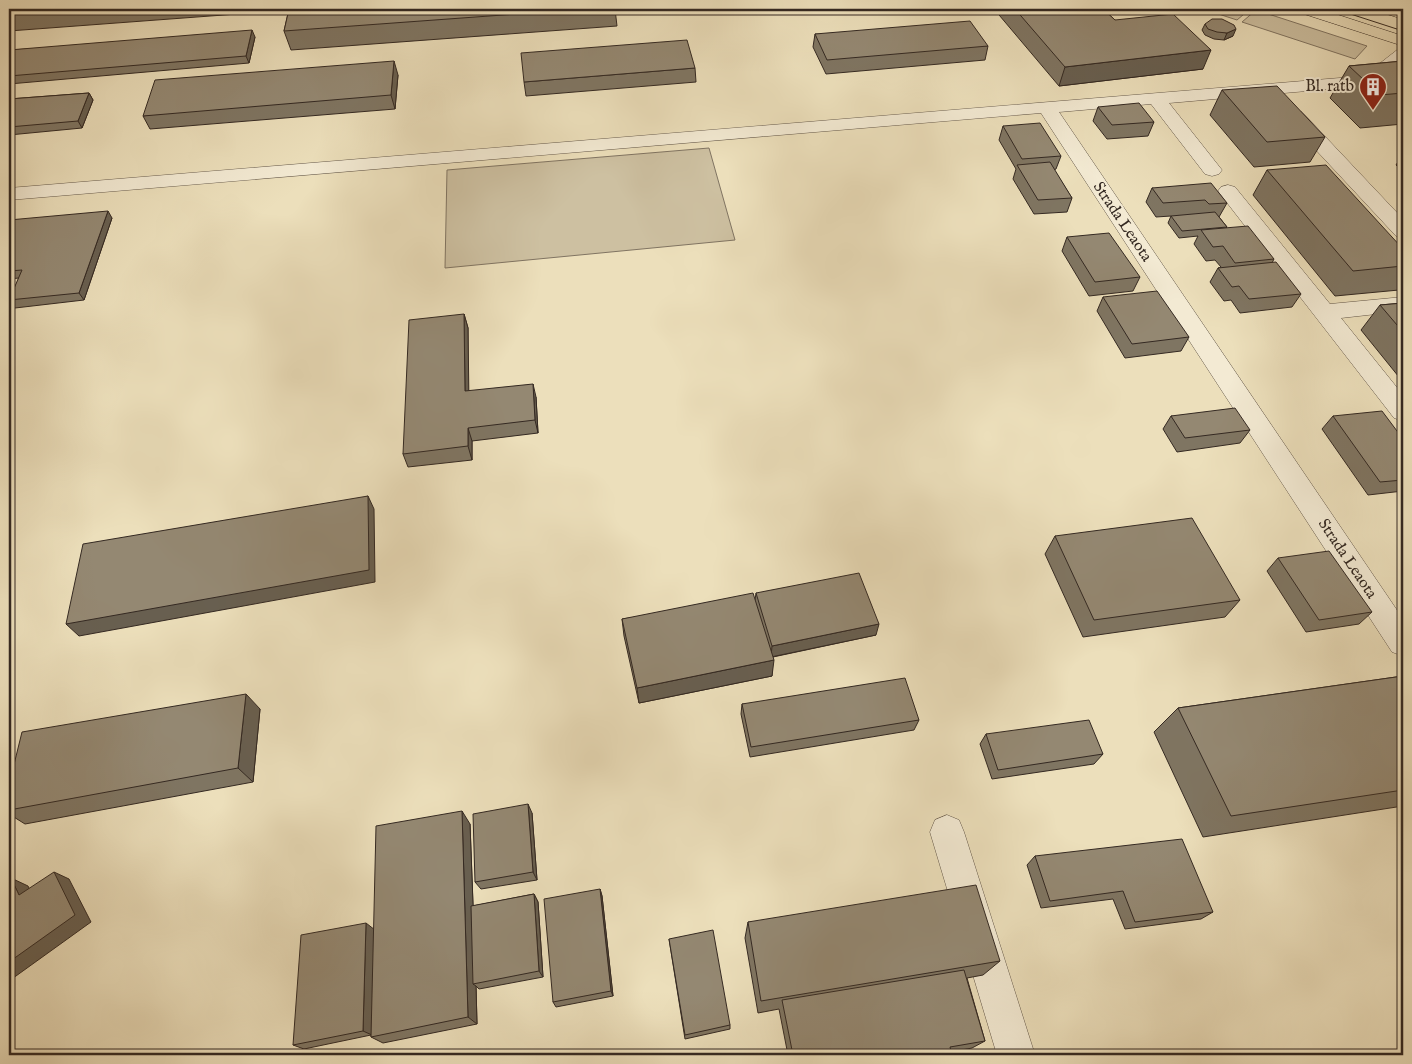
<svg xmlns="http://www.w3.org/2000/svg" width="1412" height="1064" viewBox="0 0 1412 1064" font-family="'IM FELL English',serif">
<rect width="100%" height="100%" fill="#ecdfbb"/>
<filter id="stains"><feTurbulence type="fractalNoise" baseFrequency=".004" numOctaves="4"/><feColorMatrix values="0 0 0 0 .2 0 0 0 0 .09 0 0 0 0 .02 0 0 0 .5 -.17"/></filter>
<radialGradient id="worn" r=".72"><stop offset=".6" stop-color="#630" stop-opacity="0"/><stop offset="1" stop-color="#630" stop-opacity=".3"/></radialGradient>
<path fill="#cdc0a1" stroke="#807462" d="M1203,9H1250L1237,20Z
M1256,10L1367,46L1355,59L1242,22Z
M709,148L735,240L445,268L447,170Z"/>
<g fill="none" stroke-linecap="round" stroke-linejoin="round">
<defs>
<path id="minor" d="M1403,49V64C1388,77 1372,83 1353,87L1169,103L1222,170L1219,174L1212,176L1205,174L1151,104L1059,112L1403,619V656L1392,652L1041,113L9,200V188L1352,77L1374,68L1397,50Z
M1295,110L1302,112L1403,219V237L1396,236L1288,120L1286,116L1288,112Z
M1228,185L1235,187L1330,304L1403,297V311L1341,318L1403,395V421L1394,418L1221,195L1218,191L1221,187Z
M947,815L959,820L964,832L1035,1055H997L930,832L935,820Z"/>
<path id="major" d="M1296,9H1320L1403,36V46L1298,12Z
M1378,9H1403V19L1380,12Z"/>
</defs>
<use href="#minor" stroke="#625648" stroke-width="1"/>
<use href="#major" stroke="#342922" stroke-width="1"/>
<use href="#minor" fill="#f3ead3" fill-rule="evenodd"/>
<use href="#major" fill="#ecdfbb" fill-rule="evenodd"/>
<path stroke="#342922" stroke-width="1" d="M1335,9L1403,31"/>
</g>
<path fill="#7f7562" stroke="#342922" d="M9,9H265L264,12L9,31Z
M289,9H615L617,26L291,50L284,31Z
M994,9H1103L1115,20L1203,69L1059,86Z
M1205,24L1233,36L1224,40L1214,39L1205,35L1202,30Z
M815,34L988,46L985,60L826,74L813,47Z
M255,37L249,63L9,84V50Z
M1403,61V124L1360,128L1330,98L1349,66Z
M695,68L696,82L526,96L524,82Z
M398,75L395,109L150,129L143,116Z
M1222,90L1325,137L1310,162L1254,167L1210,115Z
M89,93L93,100L82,128L9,135V99Z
M1098,107L1154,122L1148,136L1107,139L1093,121Z
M1003,126L1061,156L1056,169L1054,170L1072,198L1067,212L1034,214L1013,179L1016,169L999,140Z
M1403,154V172L1396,165Z
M1267,170L1403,249V284L1399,290L1335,296L1253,195Z
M1152,188L1227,203L1219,217L1227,227L1226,228L1274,259L1272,263L1301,294L1292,307L1240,313L1231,300L1224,301L1210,282L1218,268L1221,267L1215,260L1206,261L1194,244L1198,236L1179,238L1168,223L1171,216L1156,217L1146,202Z
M112,218L84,300L15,308L9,300L19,278L9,279V220Z
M1067,237L1140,277L1133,291L1089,296L1062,251Z
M1103,297L1189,337L1181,351L1125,358L1097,311Z
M1403,303V382L1361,330L1380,305Z
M464,314L468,328V391L536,397L538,433L472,441V460L408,467L403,454Z
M1171,416L1250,430L1240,443L1177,452L1163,429Z
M1333,416L1403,439V491L1368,495L1322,429Z
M1055,536L1240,600L1225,617L1083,637L1045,554Z
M1278,558L1372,612L1359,624L1306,632L1267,571Z
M756,593L876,635L773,657L772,676L639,703L624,636L622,619L755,600Z
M1403,676V806L1203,837L1154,732L1178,708Z
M742,704L919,720L914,730L750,757L741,714Z
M260,709L253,782L25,824L9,814V810Z
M986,734L1103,754L1094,764L992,779L980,744Z
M532,813L537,880L481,889L475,882Z
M470,824L473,906L534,894L538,902L543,977L479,989L476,986L477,1024L383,1043L371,1037V1035L304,1049L293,1045L374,929Z
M1035,856L1213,912L1201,919L1125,929L1113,899L1041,908L1027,865Z
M600,889L602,896L613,996L556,1007L553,1002Z
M748,922L1000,961L983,975L967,978L985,1041L972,1048L951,1052L952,1055H788L779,1009L758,1013L745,938Z
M669,939L730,1025V1029L685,1039Z"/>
<path fill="#685f50" stroke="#342922" d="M945,9H968L944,11Z
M1236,29L1233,36L1224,40L1227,33Z
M252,30L255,37L249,63L246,56Z
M1211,50L1203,69L1059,86L1065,67Z
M394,61L398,75L395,109L391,95Z
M89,93L93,100L82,128L78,121Z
M108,211L112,218L84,300L79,293Z
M464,314L468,328L469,405L465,391Z
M533,384L536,397L538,433L535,420Z
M468,428L472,441V460L468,446Z
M368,496L374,509L375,582L79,636L66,624Z
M879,624L876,635L771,657L772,646Z
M774,660L772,676L639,703L637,688Z
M246,694L260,709L253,782L238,768Z
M528,804L532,813L537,880L533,872Z
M462,811L470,824L476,983L473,984L476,986L477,1024L468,1017Z
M54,872L69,879L91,922L9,981V962Z
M11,878L28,886L36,903L19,895Z
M600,889L602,896L613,996L611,991Z
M534,894L538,902L543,977L539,971Z
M366,923L375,930L372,1035L363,1031Z"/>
<path fill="#948872" stroke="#342922" d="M9,9H37L9,11Z
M289,9H585L284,31Z
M1015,9H1103L1115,20L1173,14L1211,50L1065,67Z
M1212,19H1222L1234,25L1236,29L1227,33L1217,32L1208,29L1205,24Z
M970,21L988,46L827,60L815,34Z
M252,30L246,56L9,76V50Z
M687,40L695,68L524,82L521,53Z
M394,61L391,95L143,116L155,80Z
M1403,61V93L1380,95L1349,66Z
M1277,86L1325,137L1267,142L1222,90Z
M89,93L78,121L9,127V99Z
M1139,103L1154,122L1112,125L1098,107Z
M1040,123L1061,156L1022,159L1003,126Z
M1050,162L1072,198L1038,200L1017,165Z
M1326,165L1403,249V266L1353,271L1267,170Z
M1211,183L1227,203L1209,204L1205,200L1163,203L1152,188Z
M108,211L79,293L9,300L22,270L9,271V220Z
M1215,212L1227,227L1182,231L1171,216Z
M1248,226L1274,259L1235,263L1223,246L1213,247L1201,230Z
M1109,233L1140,277L1095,282L1067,237Z
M1276,262L1301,294L1249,299L1239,286L1232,287L1218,268Z
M1157,291L1189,337L1132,344L1103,297Z
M1403,303V332L1380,305Z
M464,314L465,391L533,384L535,420L468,428V446L403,454L409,320Z
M1235,408L1250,430L1185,438L1171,416Z
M1382,411L1403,439V480L1380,482L1333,416Z
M368,496L369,570L66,624L83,544Z
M1192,518L1240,600L1094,620L1055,536Z
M1329,551L1372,612L1319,620L1278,558Z
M859,573L879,624L772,646L756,593Z
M753,593L774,660L637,688L622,619Z
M1403,676V790L1231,816L1178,708Z
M905,678L919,720L751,747L742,704Z
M246,694L238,768L9,810V785L22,732Z
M1089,720L1103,754L998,770L986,734Z
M528,804L533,872L475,882L473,814Z
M462,811L468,1017L371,1037L376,826Z
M1182,839L1213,912L1135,922L1123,891L1050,901L1035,856Z
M54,872L75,915L9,962V879L11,878L19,895Z
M976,885L1000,961L761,1001L748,922Z
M600,889L611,991L553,1002L544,899Z
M534,894L539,971L473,984L471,906Z
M366,923L363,1031L293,1045L301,935Z
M713,930L730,1025L685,1035L669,939Z
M964,970L985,1041L950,1047L952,1055H793L782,1000Z"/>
<defs>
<symbol id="building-pin" viewBox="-11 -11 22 30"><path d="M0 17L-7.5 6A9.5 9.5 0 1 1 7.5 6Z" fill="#8f2418" stroke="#f3ead3"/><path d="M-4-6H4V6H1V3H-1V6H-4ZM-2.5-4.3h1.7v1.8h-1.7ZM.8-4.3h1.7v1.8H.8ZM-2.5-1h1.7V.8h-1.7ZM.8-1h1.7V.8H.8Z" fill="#fff"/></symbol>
</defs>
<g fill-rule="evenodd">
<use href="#building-pin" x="1357" y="71" width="32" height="43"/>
</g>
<g text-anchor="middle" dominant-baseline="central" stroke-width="4" stroke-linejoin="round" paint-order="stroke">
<g font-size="16" fill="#342922" stroke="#f3ead3" text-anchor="end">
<text x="1354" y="87">Bl. ratb</text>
</g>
<g font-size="16" fill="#342922" stroke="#f3ead3">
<text transform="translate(1122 222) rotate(56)">Strada Leaota</text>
<text transform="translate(1347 559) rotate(56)">Strada Leaota</text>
</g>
</g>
<rect width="1412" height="1064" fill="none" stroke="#ecdfbb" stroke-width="30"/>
<rect x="10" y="10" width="1392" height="1044" fill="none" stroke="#342922" stroke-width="2.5"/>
<rect x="15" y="15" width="1382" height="1034" fill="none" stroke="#342922"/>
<rect width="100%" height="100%" filter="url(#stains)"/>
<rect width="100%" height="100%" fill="url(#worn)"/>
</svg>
